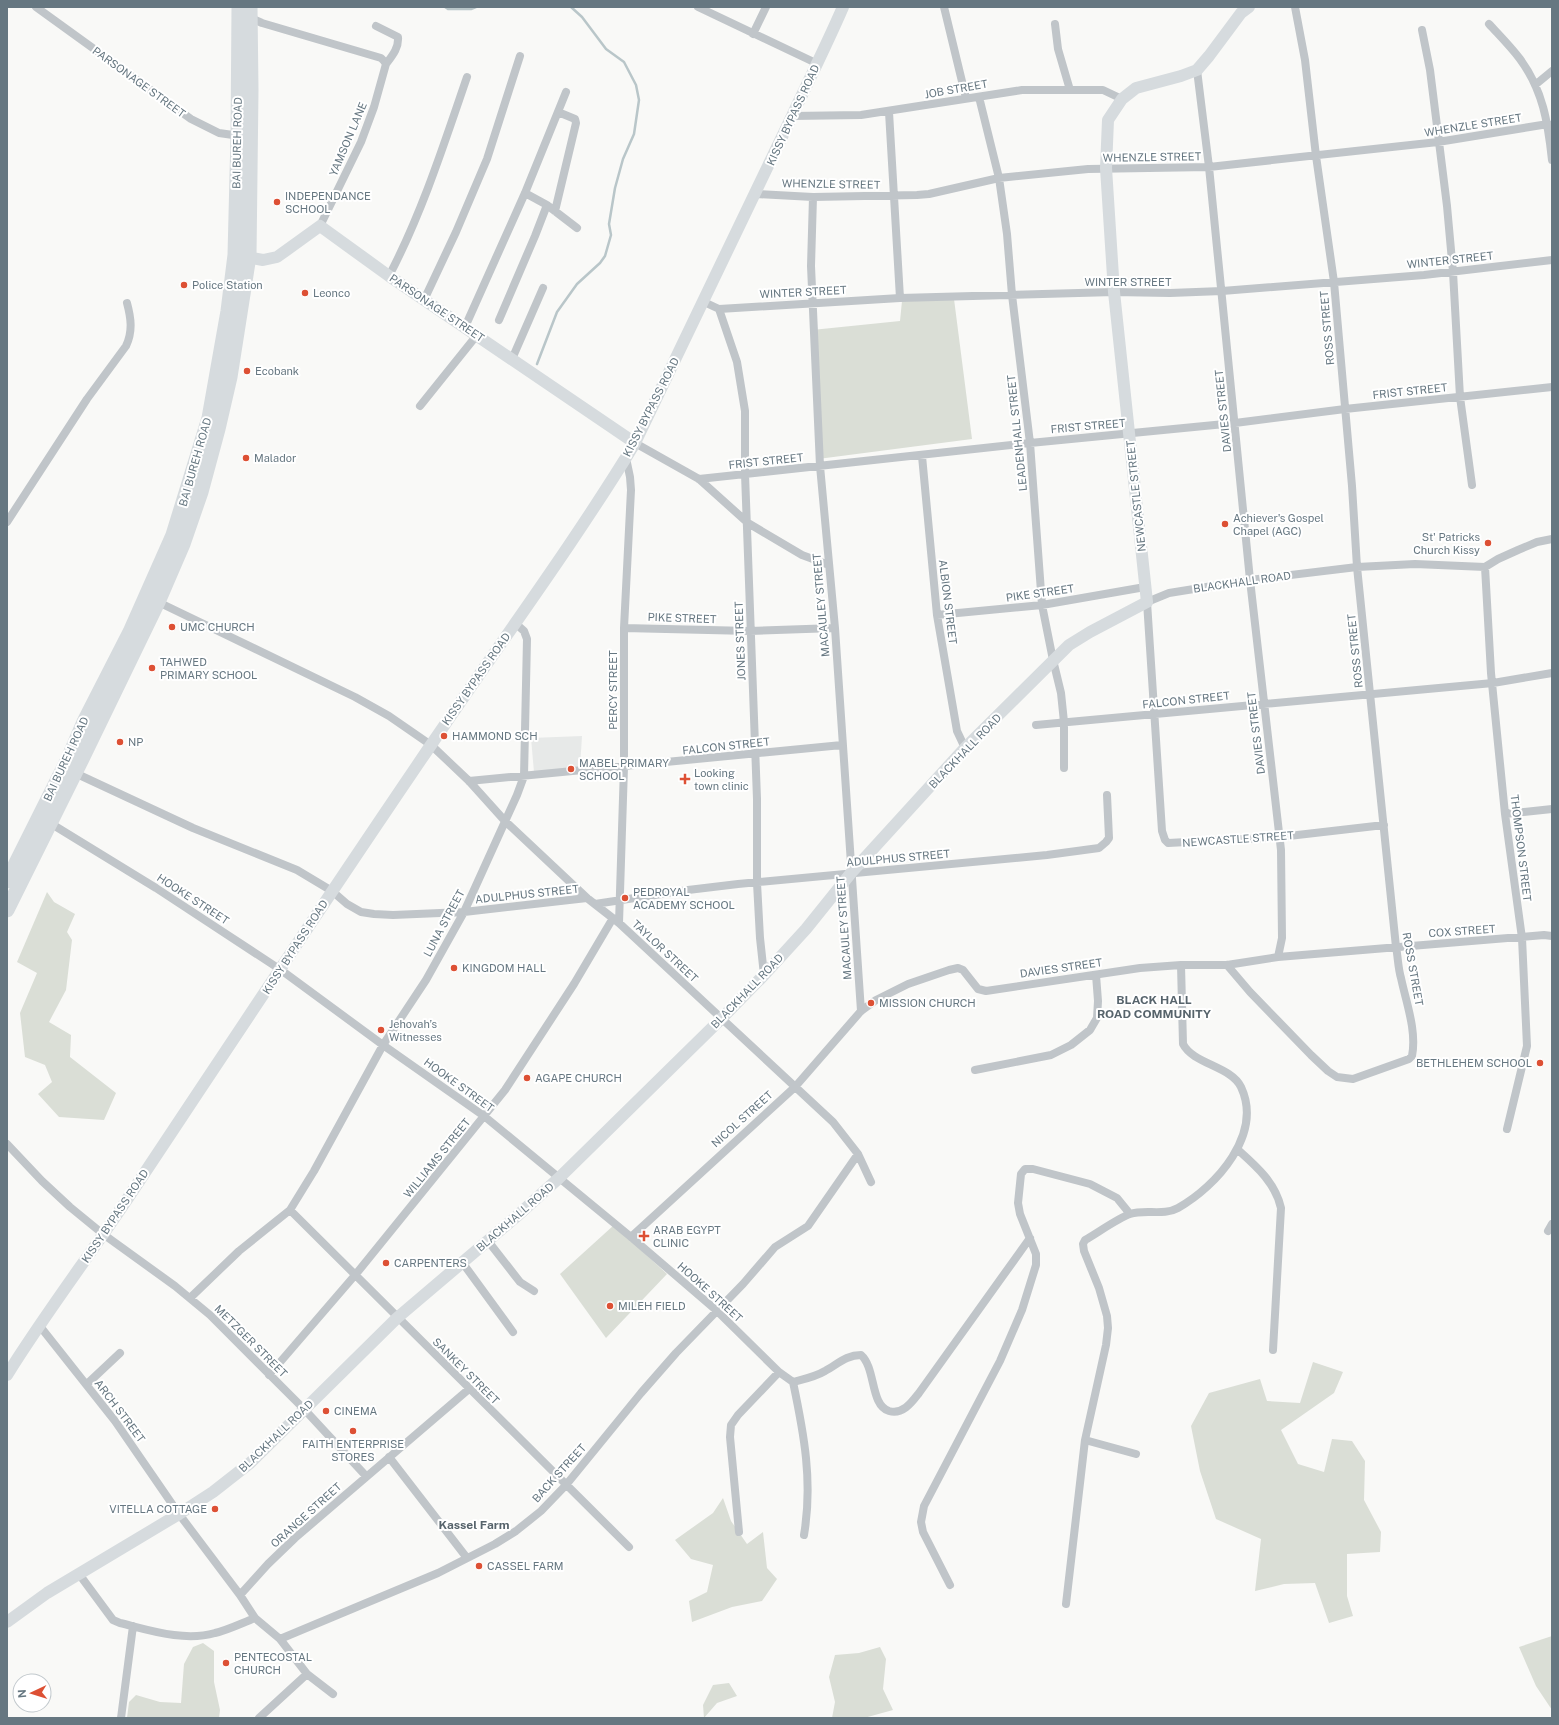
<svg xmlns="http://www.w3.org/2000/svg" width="1559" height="1725" viewBox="0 0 1559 1725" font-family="'Public Sans',sans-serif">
<rect width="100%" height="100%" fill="#f9f9f7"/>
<path fill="#e7e9e8" d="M582,736L580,767L534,772L531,738Z"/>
<path fill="#daded6" d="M954,299L972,439L818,459L812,330L900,321L902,301Z
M47,892L54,902L75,914L67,932L72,940L66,990L49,1022L71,1035L70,1057L116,1093L104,1120L59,1117L38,1094L52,1082L45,1065L25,1057L20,1013L37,973L17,962Z
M614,1225L667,1274L606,1338L560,1274Z
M1313,1362L1343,1372L1334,1393L1281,1430L1298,1464L1324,1472L1332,1439L1352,1441L1365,1461L1364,1500L1381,1532L1380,1552L1347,1554V1596L1353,1616L1329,1623L1315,1583L1284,1584L1255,1591L1261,1539L1216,1519L1200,1471L1191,1426L1209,1393L1260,1379L1267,1401L1300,1403Z
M723,1498L731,1521L747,1544L763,1532L767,1568L777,1579L762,1601L732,1607L692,1622L689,1601L707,1592L713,1565L691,1559L675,1540L713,1513Z
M1552,1636V1710L1536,1686L1519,1647Z
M203,1643L214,1651V1682L220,1710L219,1718H127L129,1702L136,1695L160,1702L181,1703L184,1664L193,1647Z
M880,1647L886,1659L883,1689L893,1710L864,1718H832L835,1702L829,1677L835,1655L859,1653Z
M729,1683L737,1696L717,1703L704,1718L703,1705L713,1685Z"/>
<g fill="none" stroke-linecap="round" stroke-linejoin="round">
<path stroke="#b9c6c9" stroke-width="2.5" d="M445,7L448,9H471L476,7
M537,364L557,312L577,284L600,263L605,256L611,235L609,224L615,188L623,159L634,134L639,100L636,85L624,62L606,49L582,17L571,7"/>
<path stroke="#c0c5c9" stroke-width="8" d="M36,7L191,119L219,133L240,136
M698,7L818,64
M944,7L966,98
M249,17L262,23L381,58L384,61L386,64L374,107L361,142L320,226
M1055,24L1058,49L1070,90
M1489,24C1500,36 1511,47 1520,59C1543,90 1548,123 1552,160
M376,26L398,37C399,48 392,56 386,64
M1422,30L1430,70L1447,206L1453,272L1460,397L1472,485
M753,34L766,7
M1197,70L1209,167L1250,580L1281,850L1282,938L1278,957
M1535,85L1552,71
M979,97L999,178L1007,234L1012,295L1030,443L1042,605L1053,660L1061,693L1064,722V768
M889,112L900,298
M792,116L861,115L1022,90H1103L1122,99
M525,193L547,205L577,228
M756,194L813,197L917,195L929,194L999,178L1088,169L1209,167L1438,142L1548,124
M813,197L811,266L820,466L835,628L861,1011
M555,211L576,123L575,119L558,112
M389,276C422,213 444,144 467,77
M424,300L456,232L487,159L520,56
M704,302L719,309L900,298L1114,292L1170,293L1222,291L1424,275L1552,260
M719,309L737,362L745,411V474L757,799V883L760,938L764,975
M499,320L535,236L547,205
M465,327L525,193L566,92
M512,359L543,288
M420,406L477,335
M635,443L699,479L748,523L802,555L829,565
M922,456L937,615L957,731L965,748
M699,479L1030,443L1235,423L1345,409L1552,387
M7,522L87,399L126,346C133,331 131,318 127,303
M1485,567L1491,673L1505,814L1522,938L1527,1046L1507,1129
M158,602L355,697L389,716L431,745L469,781L505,821L587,898L619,923L833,1122L858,1154L871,1182
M937,615L1042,605L1145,587
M624,628L750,631L835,628
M1036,725L1493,683L1552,673
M75,773L193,828L297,870L332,891L347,904L361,912L374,914L393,915L464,912L587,898
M469,781L842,745
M1505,814L1552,809
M50,823L156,888L281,970L383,1045L484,1116L631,1237L716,1310L779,1372L793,1382
M1384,825L1280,837L1168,843L1165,840L1162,831L1147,602L1169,593L1250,580L1357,567L1415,564L1485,567L1498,559L1518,550L1537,542L1552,539
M595,904L688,890L738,884L1047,855L1099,848L1106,842L1109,838L1107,795
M619,923L624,767V628L631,490L630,477L626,458
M1227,965L1250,992L1311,1055L1328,1071L1337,1077L1353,1079L1409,1059L1412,1056C1417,1031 1406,1002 1401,978C1398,968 1398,957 1396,947L1357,567L1352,486L1334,282L1316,156L1305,60L1295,7
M975,1070L1051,1055L1071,1045L1090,1030L1097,1018L1098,1001L1096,975
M7,1144L42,1181L70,1207L103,1234L175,1286L210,1315L304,1409L366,1476
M1237,1149C1256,1166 1275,1182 1281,1208L1273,1350
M290,1210L629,1547
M1548,1231L1552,1224
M631,1237L795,1087L861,1011L876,1000L908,984L949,970L958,968L963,970L978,989L986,991L1140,968L1181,965H1227L1278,957L1544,935L1552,936
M488,1241L520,1282L534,1291
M462,1262L513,1332
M190,1298L239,1251L290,1210L314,1171L383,1045L426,980L464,912L517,795L524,776L527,639L524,631L515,623
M39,1325L115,1421L179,1514L240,1595L255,1618L280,1639L307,1674L333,1694
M269,1375L356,1274L505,1090L574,984L613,918
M793,1382C804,1379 815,1377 825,1371C838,1364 846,1355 861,1355C876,1368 870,1405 889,1411C903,1415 912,1402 919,1393L1030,1238
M793,1382C804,1434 813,1482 804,1535
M87,1384L120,1353
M1085,1440L1136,1454
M389,1457L467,1558
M739,1532L730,1437L731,1425L738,1415L779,1372
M79,1574L113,1620L120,1623C149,1630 184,1642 215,1633C228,1630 242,1623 255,1618
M950,1585L923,1532L921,1522L924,1506L1000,1361L1022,1310L1036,1265V1254L1020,1214L1018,1203L1021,1174L1025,1169H1033L1090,1184L1117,1198L1130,1214
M240,1595L268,1564L295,1538L469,1389
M1066,1604L1085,1440L1106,1345L1108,1328L1107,1316L1099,1288L1084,1251L1083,1244L1085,1240C1096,1234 1118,1218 1130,1214C1145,1209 1164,1216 1178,1208C1217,1186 1263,1134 1241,1087C1231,1066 1193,1064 1183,1044L1181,965
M280,1639L438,1573L495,1544L516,1531L541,1511L566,1485L641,1393L676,1353L743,1284L775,1247L808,1226L858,1154
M121,1718L133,1626
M259,1718L307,1674"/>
<path stroke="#d6dbde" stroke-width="12" d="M241,256L263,260L277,257L320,226L389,276L635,443
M7,1375C43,1317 84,1263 122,1207C225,1052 328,896 433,742C500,643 572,546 635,443C688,334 740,225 792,116C809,80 827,44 843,7
M7,1622L47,1593L179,1514L213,1492L250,1463L397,1318L517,1216L559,1178L722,1018L764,975L806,929L851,873L965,748L1069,645L1090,632L1147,602L1114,292L1106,168L1108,120L1122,99L1136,88L1181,76L1197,70L1209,56L1241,13L1249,7"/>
<path stroke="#d6dbde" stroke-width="15" d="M7,881L68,759L84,722L130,632L173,535L209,418L228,311L235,255L238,136L239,7
M7,910L80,763L158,602L183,544L201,492L218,429L230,377L249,256L251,90L250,7"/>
</g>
<g fill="#dd5034" stroke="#fff" stroke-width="1.5">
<circle cx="277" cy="202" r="4"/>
<circle cx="184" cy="285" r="4"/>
<circle cx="305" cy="293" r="4"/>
<circle cx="247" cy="371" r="4"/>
<circle cx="246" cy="458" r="4"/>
<circle cx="1225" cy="524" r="4"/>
<circle cx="1488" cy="543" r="4"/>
<circle cx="172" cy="627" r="4"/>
<circle cx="152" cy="668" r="4"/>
<circle cx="444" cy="736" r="4"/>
<circle cx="120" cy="742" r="4"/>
<circle cx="571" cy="769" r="4"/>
<path d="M683 773h4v4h4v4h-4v4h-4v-4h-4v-4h4z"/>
<circle cx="625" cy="898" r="4"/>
<circle cx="454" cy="968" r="4"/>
<circle cx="871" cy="1003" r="4"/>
<circle cx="381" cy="1030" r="4"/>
<circle cx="1540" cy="1063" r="4"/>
<circle cx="527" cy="1078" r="4"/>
<path d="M642 1230h4v4h4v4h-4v4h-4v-4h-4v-4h4z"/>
<circle cx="386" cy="1263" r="4"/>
<circle cx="610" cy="1306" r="4"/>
<circle cx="326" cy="1411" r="4"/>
<circle cx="353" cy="1431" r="4"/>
<circle cx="215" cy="1509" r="4"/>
<circle cx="479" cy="1566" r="4"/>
<circle cx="226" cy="1663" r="4"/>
</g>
<g text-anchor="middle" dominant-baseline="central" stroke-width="4" stroke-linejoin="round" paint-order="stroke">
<g font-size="11" fill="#667781" stroke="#fff">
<text transform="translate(139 82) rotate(36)">PARSONAGE STREET</text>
<text transform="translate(956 89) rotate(-10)">JOB STREET</text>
<text transform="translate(793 115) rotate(-65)">KISSY BYPASS ROAD</text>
<text transform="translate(1473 125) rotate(-9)">WHENZLE STREET</text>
<text transform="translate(348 139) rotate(-67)">YAMSON LANE</text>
<text transform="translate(237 143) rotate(-89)">BAI BUREH ROAD</text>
<text transform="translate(1152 157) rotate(-1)">WHENZLE STREET</text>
<text transform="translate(831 184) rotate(1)">WHENZLE STREET</text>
<text transform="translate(1450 260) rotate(-6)">WINTER STREET</text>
<text x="1128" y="282">WINTER STREET</text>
<text transform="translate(803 292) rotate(-3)">WINTER STREET</text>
<text transform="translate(437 308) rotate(34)">PARSONAGE STREET</text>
<text transform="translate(1327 328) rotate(-95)">ROSS STREET</text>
<text transform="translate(1410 391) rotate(-6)">FRIST STREET</text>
<text transform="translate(651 407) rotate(-63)">KISSY BYPASS ROAD</text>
<text transform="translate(1223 411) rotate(-96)">DAVIES STREET</text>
<text transform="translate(1088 426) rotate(-5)">FRIST STREET</text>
<text transform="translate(1017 433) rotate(-96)">LEADENHALL STREET</text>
<text transform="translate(766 461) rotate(-6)">FRIST STREET</text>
<text transform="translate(195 462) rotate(-74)">BAI BUREH ROAD</text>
<text transform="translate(1136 496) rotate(-96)">NEWCASTLE STREET</text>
<text transform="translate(1242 582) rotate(-8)">BLACKHALL ROAD</text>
<text transform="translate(1040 593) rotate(-8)">PIKE STREET</text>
<text transform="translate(948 602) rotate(83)">ALBION STREET</text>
<text transform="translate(821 605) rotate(-95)">MACAULEY STREET</text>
<text transform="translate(682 618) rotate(2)">PIKE STREET</text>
<text transform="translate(740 641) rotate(-92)">JONES STREET</text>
<text transform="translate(1355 651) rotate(-96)">ROSS STREET</text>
<text transform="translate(476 679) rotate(-55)">KISSY BYPASS ROAD</text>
<text transform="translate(613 690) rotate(-90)">PERCY STREET</text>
<text transform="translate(1186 700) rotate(-6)">FALCON STREET</text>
<text transform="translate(1256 733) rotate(-97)">DAVIES STREET</text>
<text transform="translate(726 746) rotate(-6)">FALCON STREET</text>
<text transform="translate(965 751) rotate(-46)">BLACKHALL ROAD</text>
<text transform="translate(66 759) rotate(-65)">BAI BUREH ROAD</text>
<text transform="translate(1238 839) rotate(-4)">NEWCASTLE STREET</text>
<text transform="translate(1521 848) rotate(83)">THOMPSON STREET</text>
<text transform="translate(898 858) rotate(-5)">ADULPHUS STREET</text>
<text transform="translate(527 894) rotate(-6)">ADULPHUS STREET</text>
<text transform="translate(193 899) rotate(33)">HOOKE STREET</text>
<text transform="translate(444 923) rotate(-62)">LUNA STREET</text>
<text transform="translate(844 928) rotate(-94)">MACAULEY STREET</text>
<text transform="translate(1462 931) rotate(-4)">COX STREET</text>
<text transform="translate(295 947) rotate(-57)">KISSY BYPASS ROAD</text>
<text transform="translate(665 951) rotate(43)">TAYLOR STREET</text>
<text transform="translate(1061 968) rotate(-8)">DAVIES STREET</text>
<text transform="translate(1413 969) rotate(80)">ROSS STREET</text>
<text transform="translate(747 991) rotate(-46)">BLACKHALL ROAD</text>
<text transform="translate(459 1085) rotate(36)">HOOKE STREET</text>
<text transform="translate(742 1119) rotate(-42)">NICOL STREET</text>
<text transform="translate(437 1158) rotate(-51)">WILLIAMS STREET</text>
<text transform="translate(115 1216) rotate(-56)">KISSY BYPASS ROAD</text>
<text transform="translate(515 1217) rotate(-41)">BLACKHALL ROAD</text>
<text transform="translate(710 1292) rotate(42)">HOOKE STREET</text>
<text transform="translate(251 1341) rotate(45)">METZGER STREET</text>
<text transform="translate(466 1371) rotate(45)">SANKEY STREET</text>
<text transform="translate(120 1411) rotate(53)">ARCH STREET</text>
<text transform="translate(276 1436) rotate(-44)">BLACKHALL ROAD</text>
<text transform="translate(559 1473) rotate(-48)">BACK STREET</text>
<text transform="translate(306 1515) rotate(-42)">ORANGE STREET</text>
</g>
<g font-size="11" fill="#667781" stroke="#fff" text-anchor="start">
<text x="285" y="196">INDEPENDANCE<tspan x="285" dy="13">SCHOOL</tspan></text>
<text x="192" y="285">Police Station</text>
<text x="313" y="293">Leonco</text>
<text x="255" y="371">Ecobank</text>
<text x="254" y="458">Malador</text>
<text x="1233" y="518">Achiever's Gospel<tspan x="1233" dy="13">Chapel (AGC)</tspan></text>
<text x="1480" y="537" text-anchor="end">St' Patricks<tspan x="1480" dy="13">Church Kissy</tspan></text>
<text x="180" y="627">UMC CHURCH</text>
<text x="160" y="662">TAHWED<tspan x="160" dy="13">PRIMARY SCHOOL</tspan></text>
<text x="452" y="736">HAMMOND SCH</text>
<text x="128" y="742">NP</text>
<text x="579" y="763">MABEL PRIMARY<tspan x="579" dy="13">SCHOOL</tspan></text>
<text x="694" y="773">Looking<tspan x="694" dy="13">town clinic</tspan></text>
<text x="633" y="892">PEDROYAL<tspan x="633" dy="13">ACADEMY SCHOOL</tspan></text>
<text x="462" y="968">KINGDOM HALL</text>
<text x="879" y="1003">MISSION CHURCH</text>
<text x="389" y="1024">Jehovah’s<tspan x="389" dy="13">Witnesses</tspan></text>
<text x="1532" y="1063" text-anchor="end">BETHLEHEM SCHOOL</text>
<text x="535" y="1078">AGAPE CHURCH</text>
<text x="653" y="1230">ARAB EGYPT<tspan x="653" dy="13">CLINIC</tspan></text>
<text x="394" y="1263">CARPENTERS</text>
<text x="618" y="1306">MILEH FIELD</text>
<text x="334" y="1411">CINEMA</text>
<text x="353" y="1444" text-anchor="middle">FAITH ENTERPRISE<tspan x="353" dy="13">STORES</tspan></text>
<text x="207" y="1509" text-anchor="end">VITELLA COTTAGE</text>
<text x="487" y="1566">CASSEL FARM</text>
<text x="234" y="1657">PENTECOSTAL<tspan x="234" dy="13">CHURCH</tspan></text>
</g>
<g font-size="12" font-weight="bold" fill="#57646c" stroke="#fff">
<text x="1154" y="1000">BLACK HALL<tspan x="1154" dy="14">ROAD COMMUNITY</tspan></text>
<text x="474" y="1525">Kassel Farm</text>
</g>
</g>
<rect width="1559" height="1725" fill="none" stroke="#667781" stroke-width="16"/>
<g transform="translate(32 1693) rotate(266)"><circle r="19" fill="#ffffff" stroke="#c2c9cd"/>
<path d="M0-3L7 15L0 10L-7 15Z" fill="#dd5034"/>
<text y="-6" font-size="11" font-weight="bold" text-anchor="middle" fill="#667781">N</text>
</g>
</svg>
